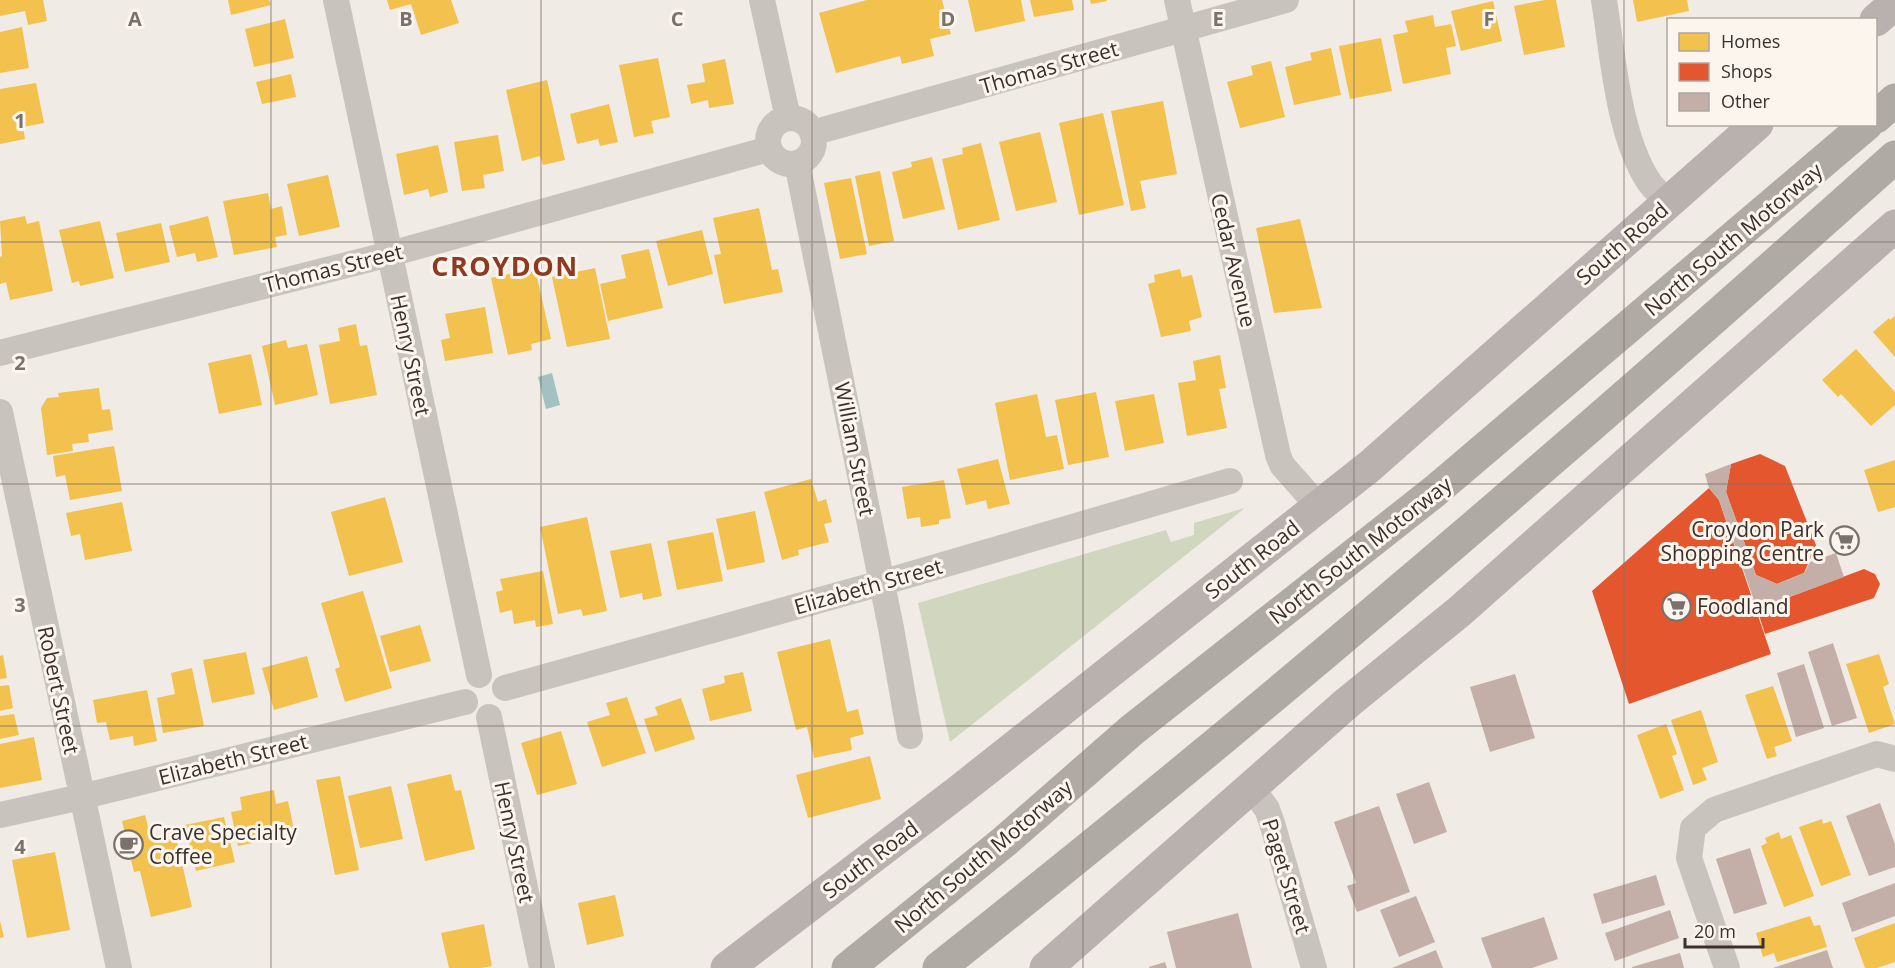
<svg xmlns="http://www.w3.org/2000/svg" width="1895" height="968" viewBox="0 0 1895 968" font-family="'Open Sans',sans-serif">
<rect width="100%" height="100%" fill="#f0ebe5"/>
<path fill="#d1d6bf" d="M1245,508L950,742L918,603L1166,530L1171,542L1194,535V523Z"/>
<path fill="#a1c2c1" d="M552,373L560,405L546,409L538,377Z"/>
<path fill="#f2c14e" d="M0,0H43L47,21L28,25L25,11L0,16Z
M228,0H269L271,5L231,15Z
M387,0H451L459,23L421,35L411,4L390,10Z
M867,0H942L951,34L930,39L934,56L902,64L900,56L836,73L819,13Z
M968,0H1021L1025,21L975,32Z
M1030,0H1072L1074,10L1034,17Z
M1090,0H1107V1L1091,4Z
M1545,0H1556L1565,47L1524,55L1514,6Z
M1633,0H1687L1689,11L1637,22Z
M1493,1L1502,41L1461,51L1451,11Z
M1433,15L1435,27L1451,24L1456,46L1446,48L1451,74L1403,84L1393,35L1408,32L1405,21Z
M285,19L294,58L254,67L245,29Z
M22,27L29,68L0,73V32Z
M1381,38L1392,91L1350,99L1339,46Z
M1331,48L1341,95L1294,105L1285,67L1312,60L1310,53Z
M658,58L670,117L651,121L654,133L634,137L619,65Z
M725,59L734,104L709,108L708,100L691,104L687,85L705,82L702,64Z
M1271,61L1285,117L1240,128L1227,82L1253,75L1251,66Z
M291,74L296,97L262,104L256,82Z
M547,80L565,160L543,165L540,156L522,161L506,90Z
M36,83L44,123L23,127L25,139L0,144V89Z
M1163,101L1177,174L1140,181L1146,208L1131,211L1111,111Z
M609,104L618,142L600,146L598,139L577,144L570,114Z
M1103,113L1124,205L1079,215L1059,123Z
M1040,132L1057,202L1016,211L999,142Z
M498,135L504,171L483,175L485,188L462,191L454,142Z
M981,143L1000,220L958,230L942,159L963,154L962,148Z
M438,145L448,192L430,197L428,189L404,195L396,154Z
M932,157L945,209L903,219L892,172L912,167L911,162Z
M880,171L894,241L869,246L855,176Z
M328,175L340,227L299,236L287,184Z
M851,178L867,254L840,259L824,183Z
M268,193L271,209L282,206L287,235L275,237L277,247L234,255L223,201Z
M759,208L772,270L778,269L783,292L724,304L714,255L721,254L713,218Z
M25,216L27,224L39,221L53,291L10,300L6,282L0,284V257L2,256L0,221Z
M208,216L218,257L197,262L195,253L177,257L169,226Z
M1300,219L1322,308L1274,313L1256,228Z
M100,221L114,278L80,286L79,281L72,283L59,230Z
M161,223L170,262L125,272L116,233Z
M702,230L713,274L668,286L656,241Z
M649,249L663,308L608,321L600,284L626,278L621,255Z
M535,268L551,339L531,344L532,350L508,355L491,278Z
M595,268L610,339L567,347L552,277Z
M1180,269L1182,277L1192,275L1202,317L1189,321L1191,331L1161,337L1148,284L1155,282L1154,275Z
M485,307L493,353L445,361L441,340L450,338L445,314Z
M1895,316V357L1873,332L1889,318L1890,320Z
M356,324L360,346L367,345L377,395L330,404L319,345L340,341L338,328Z
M286,340L288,348L307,344L318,395L275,405L262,346Z
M1856,349L1895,392V405L1871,426L1841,394L1838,397L1822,380Z
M251,354L262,405L219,414L208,363Z
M1220,355L1226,388L1219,389L1227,428L1187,436L1178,383L1196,380L1193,361Z
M99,388L102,410L110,409L113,430L88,434L89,442L72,444L73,451L47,455L41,408L47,398L59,397L58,393Z
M1096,392L1109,457L1068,465L1055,400Z
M1037,394L1046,437L1057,435L1064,469L1010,480L995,403Z
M1154,394L1164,443L1125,451L1115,401Z
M114,446L122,491L70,500L65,475L56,477L53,456Z
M998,459L1010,504L988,509L986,500L966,505L957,469Z
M1895,460V507L1878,512L1864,470Z
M811,479L818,502L826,499L832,522L824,524L829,542L798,550L799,555L782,560L764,492Z
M944,480L951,518L939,520V524L921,527L920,517L907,519L902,487Z
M385,497L403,562L349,576L331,512Z
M122,502L132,551L85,560L80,534L71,536L66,513Z
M755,511L765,562L727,570L716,519Z
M587,517L607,611L583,616L581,609L558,614L540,527Z
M713,532L723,581L677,590L667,541Z
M651,543L662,596L643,600L642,593L620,598L610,551Z
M543,571L553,624L536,627L535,620L514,624L512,610L500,613L496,592L503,590L500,579Z
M363,591L392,688L345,702L335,669L340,667L321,603Z
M420,625L431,661L390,672L380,636Z
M830,639L847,712L858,709L864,734L850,738L852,750L814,758L807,727L796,730L777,652Z
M246,652L255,694L212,703L203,660Z
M1879,654L1889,684L1883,687L1895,724L1869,733L1846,664Z
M3,655L7,678L0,679V656Z
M307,656L318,697L274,710L262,668Z
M192,668L204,726L163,733L157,698L175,694L171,673Z
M743,672L752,711L710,721L702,689L725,683L724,676Z
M9,685L13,708L0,711V686Z
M1773,686L1792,741L1774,747L1777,756L1767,759L1745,695Z
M147,690L157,741L134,746L133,736L110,740L106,722L97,723L93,700Z
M627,697L646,753L602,767L587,722L610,715L606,703Z
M681,698L695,739L655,752L644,719L658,715L655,707Z
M1701,710L1718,762L1702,768L1707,780L1693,785L1671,720Z
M14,714L19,735L0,739V716Z
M1666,724L1677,754L1672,756L1684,790L1660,799L1637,735Z
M561,731L577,784L537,795L521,743Z
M34,737L42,780L0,788V744Z
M870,756L881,799L808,818L796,775Z
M451,774L455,791L461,790L475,849L425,861L407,784Z
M340,776L359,870L335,875L316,780Z
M391,786L403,839L360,848L348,796Z
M274,790L276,804L288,801L295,835L238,846L231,812L242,810L240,797Z
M145,815L151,838L175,833L192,907L151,917L140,871L134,872L122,821Z
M224,817L235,862L196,871L185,825Z
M1822,819L1823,824L1831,821L1851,875L1821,886L1799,827Z
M1779,832L1781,839L1791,835L1814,896L1784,907L1761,846L1767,843L1765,838Z
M55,852L70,930L27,938L12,860Z
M615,895L624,936L587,945L578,903Z
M1810,916L1814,926L1820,925L1827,947L1777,962L1774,953L1763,957L1756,933Z
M0,921L4,937L0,938Z
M1895,923V962L1877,968H1865L1854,938Z
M484,924L492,966L481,968H449L441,933Z"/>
<path fill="#e4572e" d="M1760,454L1785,466L1816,545L1804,573L1777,584L1756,575L1726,492L1731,464Z
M1709,488L1719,500L1771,654L1629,704L1592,591Z
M1864,569L1875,574L1880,584L1874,598L1765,634L1757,609Z"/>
<path fill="#c3afa7" d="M1731,464L1726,492L1756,575L1777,584L1804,573L1810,562L1836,553L1844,577L1757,609L1719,500L1709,488L1705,474Z
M1833,643L1857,718L1832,726L1808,652Z
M1804,664L1824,728L1796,737L1777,673Z
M1515,674L1535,738L1490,752L1470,687Z
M1429,782L1447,832L1414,844L1396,794Z
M1880,803L1895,844V867L1869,876L1846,816Z
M1379,806L1410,892L1357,912L1347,886L1356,883L1334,822Z
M1750,848L1767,904L1734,914L1716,859Z
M1656,875L1665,905L1602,924L1593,894Z
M1895,883V916L1852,932L1842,903Z
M1416,896L1435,942L1399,957L1380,910Z
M1670,910L1679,938L1615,961L1605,933Z
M1238,913L1252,968H1176L1167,932Z
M1544,917L1558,959L1532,968H1492L1481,938Z
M1436,950L1443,968H1392Z
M1827,950L1833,968H1773Z
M1680,953L1684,968H1632V967Z
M1165,962L1167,968H1149V967Z"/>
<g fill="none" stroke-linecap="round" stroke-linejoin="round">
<path stroke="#c9c3be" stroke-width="26" d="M336,0L479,675
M762,0L788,118
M1177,0L1278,455L1282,465L1319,507
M1604,0C1613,56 1618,135 1649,182C1654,189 1662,196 1668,203
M768 141a23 23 0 1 1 46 0a23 23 0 1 1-46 0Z
M812,133L1286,0
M797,163L891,628L910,736
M0,353L390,254L769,149
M0,412L119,968
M505,688L881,583L1230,481
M489,717L542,968
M1251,787L1267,809L1272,823L1314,968
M0,815L81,797L465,702
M1727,968L1689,858L1693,828L1714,810L1877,754L1895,759"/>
<path stroke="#b8b1ad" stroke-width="33" d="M1876,20L1895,3
M727,968L959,791L1370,466L1757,124
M1046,968L1347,703L1460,611L1895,226"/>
<path stroke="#afaaa4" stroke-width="33" d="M1876,117L1895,100
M848,968L1005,841L1132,730L1435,491L1867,124
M939,968C1267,709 1584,436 1895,157"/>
</g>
<path fill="none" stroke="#7a716c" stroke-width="1.5" stroke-opacity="0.55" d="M271,0V968M541,0V968M812,0V968M1083,0V968M1354,0V968M1624,0V968M0,242H1895M0,484H1895M0,726H1895"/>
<defs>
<symbol id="supermarket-ring" viewBox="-11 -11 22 22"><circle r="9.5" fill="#fbf5ee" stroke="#7a716c" stroke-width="1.5"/><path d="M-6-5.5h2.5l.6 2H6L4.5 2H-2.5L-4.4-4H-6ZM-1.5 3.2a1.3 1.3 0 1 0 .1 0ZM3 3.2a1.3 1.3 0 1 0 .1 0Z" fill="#7a716c"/></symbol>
<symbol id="cafe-ring" viewBox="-11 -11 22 22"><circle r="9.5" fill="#fbf5ee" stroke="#7a716c" stroke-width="1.5"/><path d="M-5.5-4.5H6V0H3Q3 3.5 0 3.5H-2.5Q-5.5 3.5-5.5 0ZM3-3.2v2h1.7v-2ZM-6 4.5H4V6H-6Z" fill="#7a716c"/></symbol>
</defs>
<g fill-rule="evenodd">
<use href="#supermarket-ring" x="1828" y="524" width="33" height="33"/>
<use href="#supermarket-ring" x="1660" y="590" width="33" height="33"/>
<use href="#cafe-ring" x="112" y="828" width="33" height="33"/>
</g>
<g text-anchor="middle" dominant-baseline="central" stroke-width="6" stroke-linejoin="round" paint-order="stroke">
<g font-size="21" fill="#3b302b" stroke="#fbf5ee">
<text transform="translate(1049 67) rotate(-16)">Thomas Street</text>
<text transform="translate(1733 239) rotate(-40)">North South Motorway</text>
<text transform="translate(1622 243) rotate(-41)">South Road</text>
<text transform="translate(1234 260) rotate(77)">Cedar Avenue</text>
<text transform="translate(333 268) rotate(-14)">Thomas Street</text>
<text transform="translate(411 355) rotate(78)">Henry Street</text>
<text transform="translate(855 449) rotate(79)">William Street</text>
<text transform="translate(1360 550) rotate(-38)">North South Motorway</text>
<text transform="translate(1252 559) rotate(-38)">South Road</text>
<text transform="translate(868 586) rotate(-16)">Elizabeth Street</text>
<text transform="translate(59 690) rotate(78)">Robert Street</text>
<text transform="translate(233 759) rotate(-14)">Elizabeth Street</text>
<text transform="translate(515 842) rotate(78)">Henry Street</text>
<text transform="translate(983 856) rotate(-40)">North South Motorway</text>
<text transform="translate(870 859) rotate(-37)">South Road</text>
<text transform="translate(1287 876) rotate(73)">Paget Street</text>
</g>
<g font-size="21" fill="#3b302b" stroke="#fbf5ee" text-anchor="start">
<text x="1824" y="529" text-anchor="end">Croydon Park<tspan x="1824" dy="24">Shopping Centre</tspan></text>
<text x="1697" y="606">Foodland</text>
<text x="149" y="832">Crave Specialty<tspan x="149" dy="24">Coffee</tspan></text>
</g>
<g font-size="27" font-weight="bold" letter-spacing="1.5" fill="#8c3b22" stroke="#fbf5ee">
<text x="505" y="265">CROYDON</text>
</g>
</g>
<g font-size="20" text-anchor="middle" font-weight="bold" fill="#7a716c" stroke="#fbf5ee" stroke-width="6" stroke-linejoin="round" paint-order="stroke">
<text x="135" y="26">A</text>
<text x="406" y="26">B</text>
<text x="677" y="26">C</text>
<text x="948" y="26">D</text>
<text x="1218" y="26">E</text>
<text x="1489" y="26">F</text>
<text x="20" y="128">1</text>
<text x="20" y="370">2</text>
<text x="20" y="612">3</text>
<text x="20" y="854">4</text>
</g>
<rect x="1667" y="18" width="210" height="108" fill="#fbf5ee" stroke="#aea6a0" stroke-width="1.5"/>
<rect x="1679" y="33" width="30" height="18" fill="#f2c14e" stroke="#aea6a0" stroke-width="1.5"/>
<text x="1721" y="48" font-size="18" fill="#3b302b">Homes</text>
<rect x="1679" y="63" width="30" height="18" fill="#e4572e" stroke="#aea6a0" stroke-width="1.5"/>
<text x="1721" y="78" font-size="18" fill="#3b302b">Shops</text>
<rect x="1679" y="93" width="30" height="18" fill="#c3afa7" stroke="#aea6a0" stroke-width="1.5"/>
<text x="1721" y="108" font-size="18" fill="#3b302b">Other</text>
<path d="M1685 938v9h78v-9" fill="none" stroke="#3b302b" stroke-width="3"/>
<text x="1694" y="938" font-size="18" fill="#3b302b" stroke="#fbf5ee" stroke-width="4.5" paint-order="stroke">20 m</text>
</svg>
